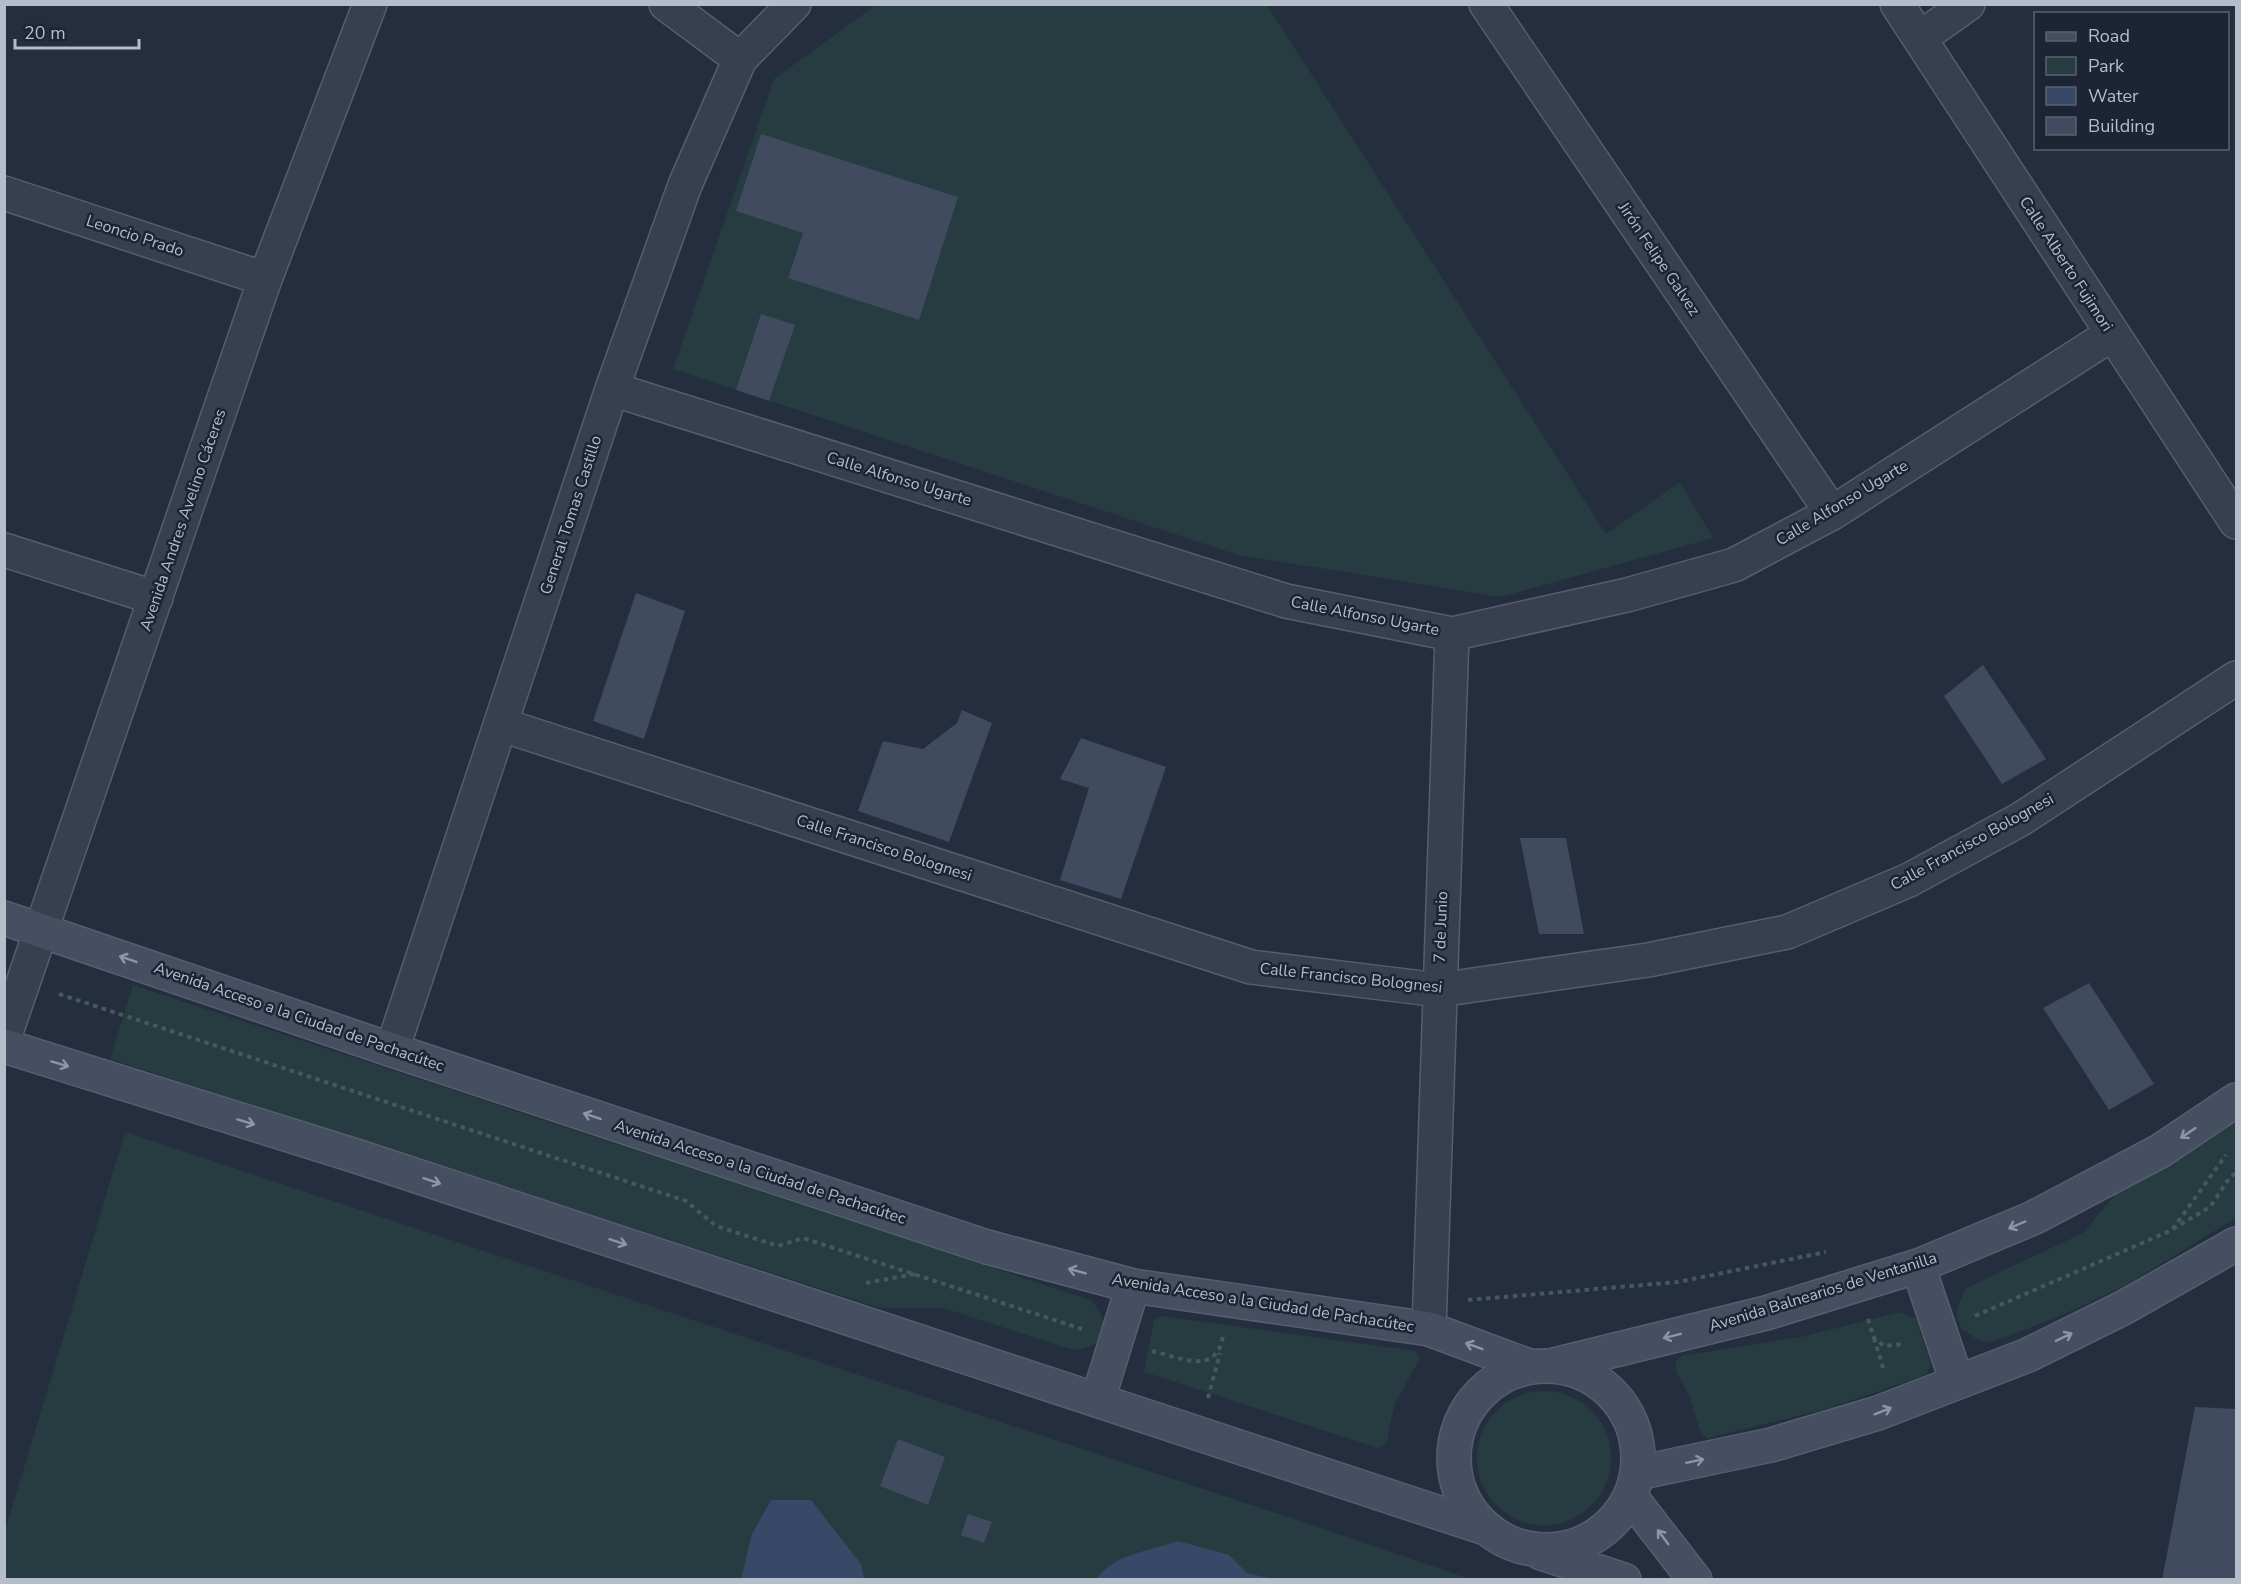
<svg xmlns="http://www.w3.org/2000/svg" width="2241" height="1584" viewBox="0 0 2241 1584" font-family="'Nunito Sans',sans-serif">
<rect width="100%" height="100%" fill="#242e3f"/>
<path fill="#263c40" d="M876,5H1267L1606,534L1680,482L1713,538L1501,597L1238,555L673,369L774,79Z
M133,985L1090,1300C1115,1322 1103,1353 1070,1349L943,1308H880L110,1059Z
M2236,1118V1218L2126,1285L2060,1316L1992,1342L1980,1341L1962,1329L1957,1319V1308L1966,1288L2083,1233L2114,1196Z
M125,1132L1309,1524L1470,1579L5,1580V1531Z
M1901,1312L1916,1319L1931,1365L1926,1375L1826,1409L1708,1438L1701,1434L1689,1395L1676,1372V1362L1681,1356L1801,1337Z
M1160,1316L1415,1351L1420,1359L1395,1403L1386,1444L1378,1448L1144,1372L1154,1320Z
M1477 1458a67 67 0 1 1 134 0a67 67 0 1 1-134 0Z"/>
<path fill="#384867" d="M771,1500H811L861,1564L864,1579H741L752,1534Z
M1178,1541L1229,1555L1247,1573L1273,1579H1097C1111,1555 1152,1550 1178,1541Z"/>
<path fill="#404b5f" d="M761,134L958,197L919,320L788,278L803,233L736,211Z
M761,314L795,325L769,401L736,390Z
M636,593L685,611L644,739L593,721Z
M1983,665L2046,759L2002,784L1944,696Z
M962,710L992,723L949,842L858,811L883,741L923,749L957,723Z
M1081,738L1166,767L1121,899L1060,880L1089,788L1060,779Z
M1520,838H1566L1584,934H1539Z
M2089,983L2154,1084L2109,1110L2043,1008Z
M2195,1407L2236,1409V1580H2162Z
M898,1439L945,1457L928,1505L880,1486Z
M968,1514L992,1522L984,1543L961,1535Z"/>
<g fill="none" stroke-linecap="round" stroke-linejoin="round">
<defs>
<path id="street" d="M666,4L740,59
M1486,4L1832,513
M1897,4L2236,522
M1920,38L1968,4
M4,193L265,279
M612,389L1286,601L1452,634L1627,595L1734,565L1832,513L2112,334
M4,550L156,598
M502,725L1251,967L1439,990L1648,960L1787,932L1909,880L2021,819L2236,678
M4,1038L265,279L370,4
M392,1050L612,389L685,185L740,59L794,4
M1429,1329L1452,634"/>
<path id="secondary" d="M4,918L392,1050L987,1247L1133,1286L1429,1329L1529,1366
M4,1046L356,1156L1488,1529
M1918,1266L1957,1382
M1554,1365L1766,1313L1918,1266L2033,1218L2160,1151L2236,1100
M1454 1458a92 92 0 1 1 184 0a92 92 0 1 1-184 0Z
M1098,1399L1133,1286
M1638,1473L1771,1445L1878,1413L2028,1355L2123,1308L2236,1244
M1630,1496L1695,1580
M1541,1553L1624,1580"/>
</defs>
<use href="#street" stroke="#565e6d" stroke-width="36"/>
<use href="#secondary" stroke="#565e6d" stroke-width="36"/>
<path stroke="#44595d" stroke-width="4" stroke-dasharray="4.5 4.5" stroke-linecap="butt" d="M59,994L686,1201L716,1226L778,1246L803,1238L1082,1329
M2173,1229L2210,1207L2230,1177L2236,1173
M866,1283L915,1274
M1468,1300L1678,1282L1826,1252
M1975,1316L2172,1230L2226,1155
M1868,1319L1874,1338L1884,1346L1904,1344
M1874,1338L1884,1371
M1152,1351C1180,1357 1216,1377 1223,1336
M1208,1398L1220,1353"/>
<use href="#street" stroke="#38404f" stroke-width="33"/>
<use href="#secondary" stroke="#464f62" stroke-width="33"/>
</g>
<defs><path id="oneway-shaft" d="M-6 0H5M1.5-3L5.5 0L1.5 3" fill="none" stroke-width="1.6" stroke-linecap="round" stroke-linejoin="round" transform="scale(1.5)"/></defs>
<g stroke="#8e96a6">
<use href="#oneway-shaft" transform="translate(128 959) rotate(-161)"/>
<use href="#oneway-shaft" transform="translate(60 1064) rotate(17)"/>
<use href="#oneway-shaft" transform="translate(592 1116) rotate(-162)"/>
<use href="#oneway-shaft" transform="translate(246 1122) rotate(17)"/>
<use href="#oneway-shaft" transform="translate(2188 1133) rotate(146)"/>
<use href="#oneway-shaft" transform="translate(432 1181) rotate(18)"/>
<use href="#oneway-shaft" transform="translate(2017 1225) rotate(157)"/>
<use href="#oneway-shaft" transform="translate(618 1242) rotate(18)"/>
<use href="#oneway-shaft" transform="translate(1077 1271) rotate(-165)"/>
<use href="#oneway-shaft" transform="translate(1672 1336) rotate(166)"/>
<use href="#oneway-shaft" transform="translate(2064 1337) rotate(-26)"/>
<use href="#oneway-shaft" transform="translate(1474 1346) rotate(-160)"/>
<use href="#oneway-shaft" transform="translate(1883 1411) rotate(-22)"/>
<use href="#oneway-shaft" transform="translate(1695 1461) rotate(-12)"/>
<use href="#oneway-shaft" transform="translate(1663 1537) rotate(-127)"/>
</g>
<g text-anchor="middle" dominant-baseline="central" stroke-width="5" stroke-linejoin="round" paint-order="stroke">
<g font-size="16" fill="#b5bcca" stroke="#1d2534">
<text transform="translate(135 236) rotate(18)">Leoncio Prado</text>
<text transform="translate(1659 259) rotate(56)">Jirón Felipe Galvez</text>
<text transform="translate(2066 264) rotate(57)">Calle Alberto Fujimori</text>
<text transform="translate(899 479) rotate(17)">Calle Alfonso Ugarte</text>
<text transform="translate(1842 503) rotate(-31)">Calle Alfonso Ugarte</text>
<text transform="translate(571 515) rotate(-72)">General Tomas Castillo</text>
<text transform="translate(183 520) rotate(-71)">Avenida Andres Avelino Cáceres</text>
<text transform="translate(1365 616) rotate(11)">Calle Alfonso Ugarte</text>
<text transform="translate(1972 842) rotate(-29)">Calle Francisco Bolognesi</text>
<text transform="translate(884 848) rotate(18)">Calle Francisco Bolognesi</text>
<text transform="translate(1441 927) rotate(-88)">7 de Junio</text>
<text transform="translate(1351 978) rotate(6)">Calle Francisco Bolognesi</text>
<text transform="translate(299 1017) rotate(19)">Avenida Acceso a la Ciudad de Pachacútec</text>
<text transform="translate(760 1172) rotate(18)">Avenida Acceso a la Ciudad de Pachacútec</text>
<text transform="translate(1823 1292) rotate(-17)">Avenida Balnearios de Ventanilla</text>
<text transform="translate(1263 1303) rotate(9)">Avenida Acceso a la Ciudad de Pachacútec</text>
</g>
</g>
<rect width="2241" height="1584" fill="none" stroke="#b5bcca" stroke-width="12"/>
<rect x="2034" y="12" width="195" height="138" fill="#1d2534" stroke="#5a6170" stroke-width="1.5"/>
<rect x="2046" y="32" width="30" height="9" fill="#464f62" stroke="#5a6170" stroke-width="1.5"/>
<text x="2088" y="42" font-size="18" fill="#b5bcca">Road</text>
<rect x="2046" y="57" width="30" height="18" fill="#263c40" stroke="#5a6170" stroke-width="1.5"/>
<text x="2088" y="72" font-size="18" fill="#b5bcca">Park</text>
<rect x="2046" y="87" width="30" height="18" fill="#384867" stroke="#5a6170" stroke-width="1.5"/>
<text x="2088" y="102" font-size="18" fill="#b5bcca">Water</text>
<rect x="2046" y="117" width="30" height="18" fill="#404b5f" stroke="#5a6170" stroke-width="1.5"/>
<text x="2088" y="132" font-size="18" fill="#b5bcca">Building</text>
<path d="M15 39v9h124v-9" fill="none" stroke="#b5bcca" stroke-width="3"/>
<text x="24" y="39" font-size="18" fill="#b5bcca" stroke="#1d2534" stroke-width="4.5" paint-order="stroke">20 m</text>
</svg>
